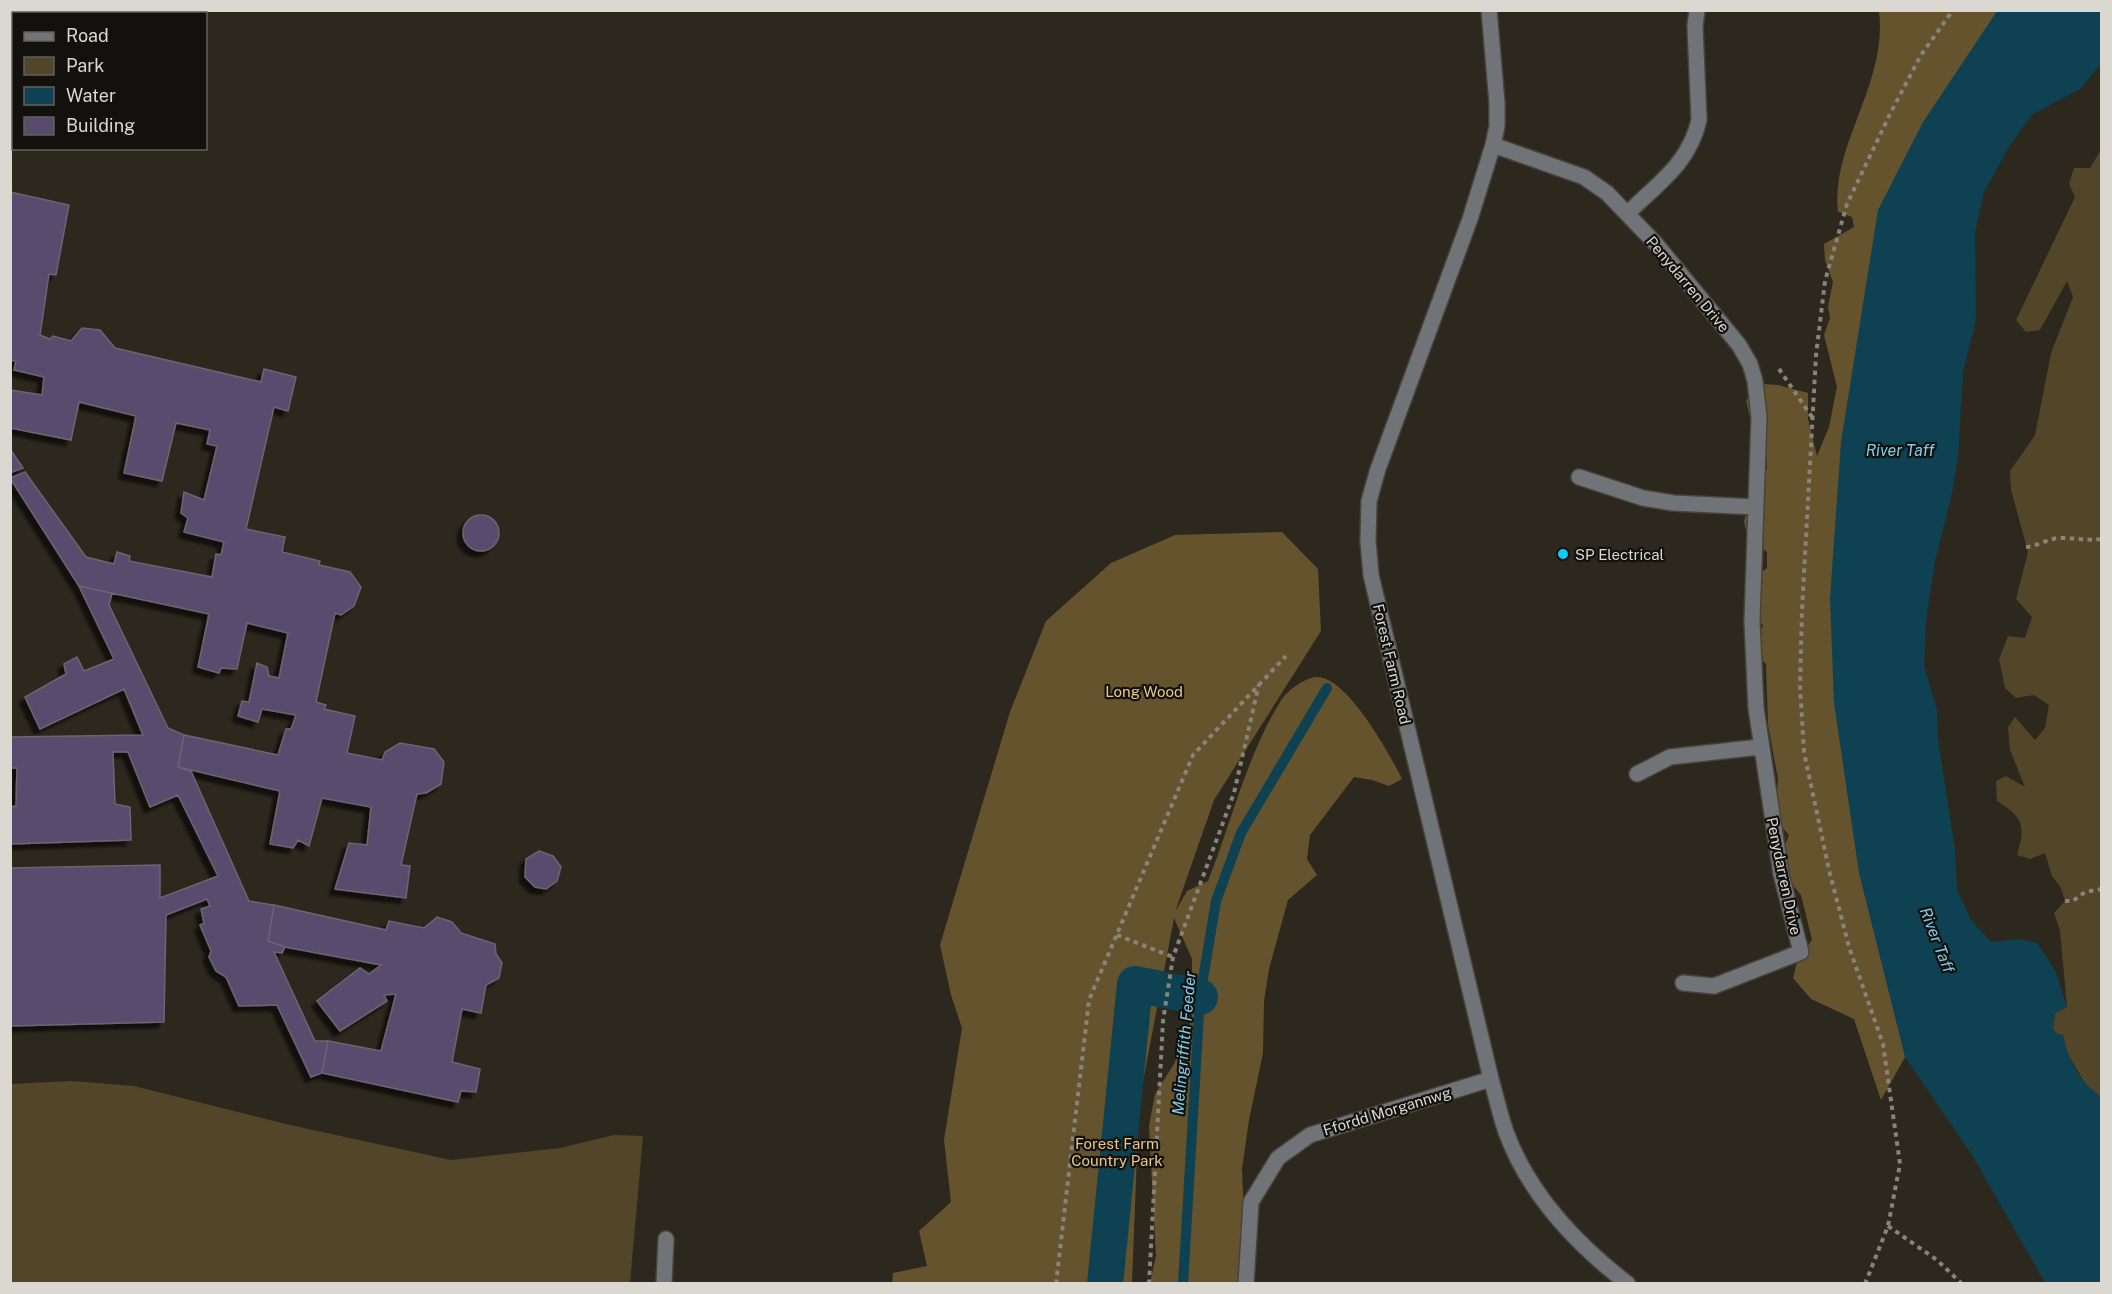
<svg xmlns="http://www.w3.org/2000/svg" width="2112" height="1294" viewBox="0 0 2112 1294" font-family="'Public Sans',sans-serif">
<defs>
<filter id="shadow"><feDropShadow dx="-5.5" dy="5.5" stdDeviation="1.5" flood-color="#0009"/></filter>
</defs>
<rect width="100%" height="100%" fill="#2d281e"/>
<path fill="#534527" d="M2101,150V1097L2086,1085L2066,1051L2063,1035L2058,1034L2053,1030L2055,1013L2067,1007L2060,931L2054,913L2065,901L2061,888L2052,876L2045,853L2030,859L2017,855C2026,824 2023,818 1997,801L1996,781L2006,776L2025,787L2010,750L2008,727L2015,717L2035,740L2045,728L2049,705L2034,695L2016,698L2005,688L1999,659L2008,636L2025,638L2032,617L2016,599L2028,552L2011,490L2010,471L2035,435L2051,353L2073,297L2067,281L2040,330L2026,332L2016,320L2075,197L2069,184L2074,168H2090Z
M72,1081L134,1086L290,1125L451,1160L560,1148L614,1135L643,1136L630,1283H11V1084Z"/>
<path fill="#65532e" d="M1879,11H2039L1930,156L1919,1042L1905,1057L1881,1100L1854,1019L1811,999L1793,978L1798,958L1812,940L1801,895L1786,877L1784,847L1789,835L1780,825L1776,812L1778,779L1768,725L1766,664L1757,655L1756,638L1763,626L1757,617L1758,575L1767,568V552L1748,539L1744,522L1750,496L1767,469L1765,444L1751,422L1746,400L1763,384L1778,385L1808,393V419L1817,456L1829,427L1837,387L1824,335L1830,318L1828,307L1833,282L1825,260L1824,244L1854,227L1852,217L1838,212C1830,145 1888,84 1879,11Z
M1282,532L1318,569L1321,631L1214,800L1175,912L1187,891L1208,881C1231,824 1248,751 1282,699C1288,690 1305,678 1316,677C1346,675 1390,754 1402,779L1389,786L1372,780L1354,777L1310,835L1307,859L1317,875L1288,900L1269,969L1264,1001L1263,1053L1249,1120L1242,1169L1245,1238L1239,1283H1150L1156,1256L1149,1126L1155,1094L1174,1064L1192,1018V959L1174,918L1139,1103L1132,1283L892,1284L893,1273L927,1266L919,1231L951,1202L944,1140L962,1028L951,995L940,945L1010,712L1046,621L1111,563L1175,535Z"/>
<path fill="#0e4152" d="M1997,11H2101V64L2080,89L2033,114L2010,145L1984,192L1975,232L1976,321L1963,371L1958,458L1951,498L1935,561L1926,621L1924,665L1937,710L1938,740L1955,849L1957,890L1971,920L1991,942L2020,939L2037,943L2055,970L2067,1007L2055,1013L2053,1030L2058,1034L2063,1035C2068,1060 2080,1082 2101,1097V1283H2045L1972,1155L1905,1057L1859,873L1834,703L1830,598L1841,442L1878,210L1923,122Z"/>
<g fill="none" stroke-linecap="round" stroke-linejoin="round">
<path stroke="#0e4152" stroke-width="10" d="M1183,1284L1200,997L1216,901L1241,833L1327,688"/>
<path stroke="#0e4152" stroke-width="36" d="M1105,1284L1135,984L1200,997"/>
</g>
<path fill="#584b6e" stroke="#696571" stroke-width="1.5" filter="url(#shadow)" d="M10,192L69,205L56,275L49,274L40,335L50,339L53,336L71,341L82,328L100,330L115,348L261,382L264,369L296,377L288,411L274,407L246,529L285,537L282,552L320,561L319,565L350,572L361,587L354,606L341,615L335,613L316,702L326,705L324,709L355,716L347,753L382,760L385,752L400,743L434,749L444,762L441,784L426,793L417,794L401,865L410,866L406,898L335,889L349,843L367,845L371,807L322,798L309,846L298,840L293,848L270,844L280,791L178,767L184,735L278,755L286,729H291L296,715L262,709L258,722L238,716L242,701L249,702L257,663L267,667L269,676L279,678L288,633L247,623L237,669L221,668L219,673L198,667L209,614L79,586L10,478L25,472L86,557L114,564L117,552L130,556L129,561L212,577L216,554L221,555L224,542L184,532L188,518L181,513L184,492L204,500L217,446L207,444L210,430L176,423L162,481L124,473L136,416L79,402L71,440L10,428V390L42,395L44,377L14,370L16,361L10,360Z
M10,449L23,468L10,473Z
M463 533a18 18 0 1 1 36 0a18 18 0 1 1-36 0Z
M79,586L112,593L109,605L168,728L184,735L178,767L191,771L249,901L274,905L268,941L285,947L282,953L274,952L315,1041H328L322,1073L311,1077L277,1005L239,1006L226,977L216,971L209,957L211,951L200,925L204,923L201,909L210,906L207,899L166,915L164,1022L10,1026V868L160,865V898L218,876L178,795L150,807L128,752H113L115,804L130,807L131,840L10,844V807L16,806L17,768H10V737L143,735L124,689L40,729L25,697L66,674L64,664L77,657L84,671L114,659Z
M539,851L553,856L561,867L557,881L546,889L535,887L525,877L526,859Z
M274,905L386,930L389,921L424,928L437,917L452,922L461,933L495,944L496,954L502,963L499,978L486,985L481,1013L462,1009L452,1062L480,1069L476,1092L461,1091L458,1102L322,1073L328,1041L381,1051L396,994L384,995L387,1001L340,1031L317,1001L360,968L369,974L381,965L285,947L268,941Z"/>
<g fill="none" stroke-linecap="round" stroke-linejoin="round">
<defs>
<path id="minor" d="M1489,10L1497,103V126L1493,145L1470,219L1378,469L1369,501L1368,541L1371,575L1491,1079C1496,1096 1500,1115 1506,1132C1529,1195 1576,1244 1628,1284
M1493,145L1584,177L1607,193L1656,244L1739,345L1750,364L1755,381L1759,417L1752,622L1756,708L1781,874L1801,952L1714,986L1683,983
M1628,213C1658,183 1689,164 1699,120L1695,26L1697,10
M1579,477L1643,498L1673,503L1756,507
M1637,774L1670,757L1760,747
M664,1284L666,1239
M1246,1284L1251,1202L1278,1158L1310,1135L1491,1079"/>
</defs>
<use href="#minor" stroke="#49443b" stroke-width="18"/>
<path stroke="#88837b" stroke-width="4" stroke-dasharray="4.5 4.5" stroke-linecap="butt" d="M1779,369L1812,417
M2026,547C2039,546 2050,537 2063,538C2077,538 2086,541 2102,539
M2065,901H2073L2085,892L2102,889
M1117,935L1173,957
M1888,1226L1937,1260L1962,1284
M1056,1284L1089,1000L1193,755L1286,656
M1149,1284L1163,1021L1173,957L1234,793L1259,684
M1865,1284L1888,1226L1900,1164L1883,1044L1849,947L1829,870L1804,752L1800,686L1802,610L1816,355L1825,281L1847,204L1891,112L1921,55L1953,10"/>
<use href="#minor" stroke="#707378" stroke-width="15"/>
</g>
<circle fill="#0dcafa" stroke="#13110d" stroke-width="2" cx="1563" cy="554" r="6"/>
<g text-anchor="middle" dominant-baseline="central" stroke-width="4.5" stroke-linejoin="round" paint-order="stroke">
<g font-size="15" fill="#dbd7d1" stroke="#13110d">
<text transform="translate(1688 284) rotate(50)">Penydarren Drive</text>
<text transform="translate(1392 664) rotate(77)">Forest Farm Road</text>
<text transform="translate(1784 876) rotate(78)">Penydarren Drive</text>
<text transform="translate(1387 1111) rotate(-17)">Ffordd Morgannwg</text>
</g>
<g font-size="15" fill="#dbd7d1" stroke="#13110d" text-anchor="start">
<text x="1575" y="554">SP Electrical</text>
</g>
<g font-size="15" fill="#e8c889" stroke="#13110d">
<text x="1144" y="691">Long Wood</text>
<text x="1117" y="1143">Forest Farm<tspan x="1117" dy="17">Country Park</tspan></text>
</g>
<g font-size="16" font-style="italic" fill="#7fceec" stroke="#13110d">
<text x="1900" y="450">River Taff</text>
<text transform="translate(1937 940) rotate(69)">River Taff</text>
<text transform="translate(1184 1043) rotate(-85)">Melingriffith Feeder</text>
</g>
</g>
<rect width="2112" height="1294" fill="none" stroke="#dbd7d1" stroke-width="24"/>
<rect x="12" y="12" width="195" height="138" fill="#13110d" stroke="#63605b" stroke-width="1.5"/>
<rect x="24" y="32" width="30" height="9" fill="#707378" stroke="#63605b" stroke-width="1.5"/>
<text x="66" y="42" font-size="18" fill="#dbd7d1">Road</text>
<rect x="24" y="57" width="30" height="18" fill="#534527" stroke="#63605b" stroke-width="1.5"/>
<text x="66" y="72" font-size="18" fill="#dbd7d1">Park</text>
<rect x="24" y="87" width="30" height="18" fill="#0e4152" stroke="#63605b" stroke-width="1.5"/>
<text x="66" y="102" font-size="18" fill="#dbd7d1">Water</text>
<rect x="24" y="117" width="30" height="18" fill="#584b6e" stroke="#63605b" stroke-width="1.5"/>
<text x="66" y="132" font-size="18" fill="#dbd7d1">Building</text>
</svg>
